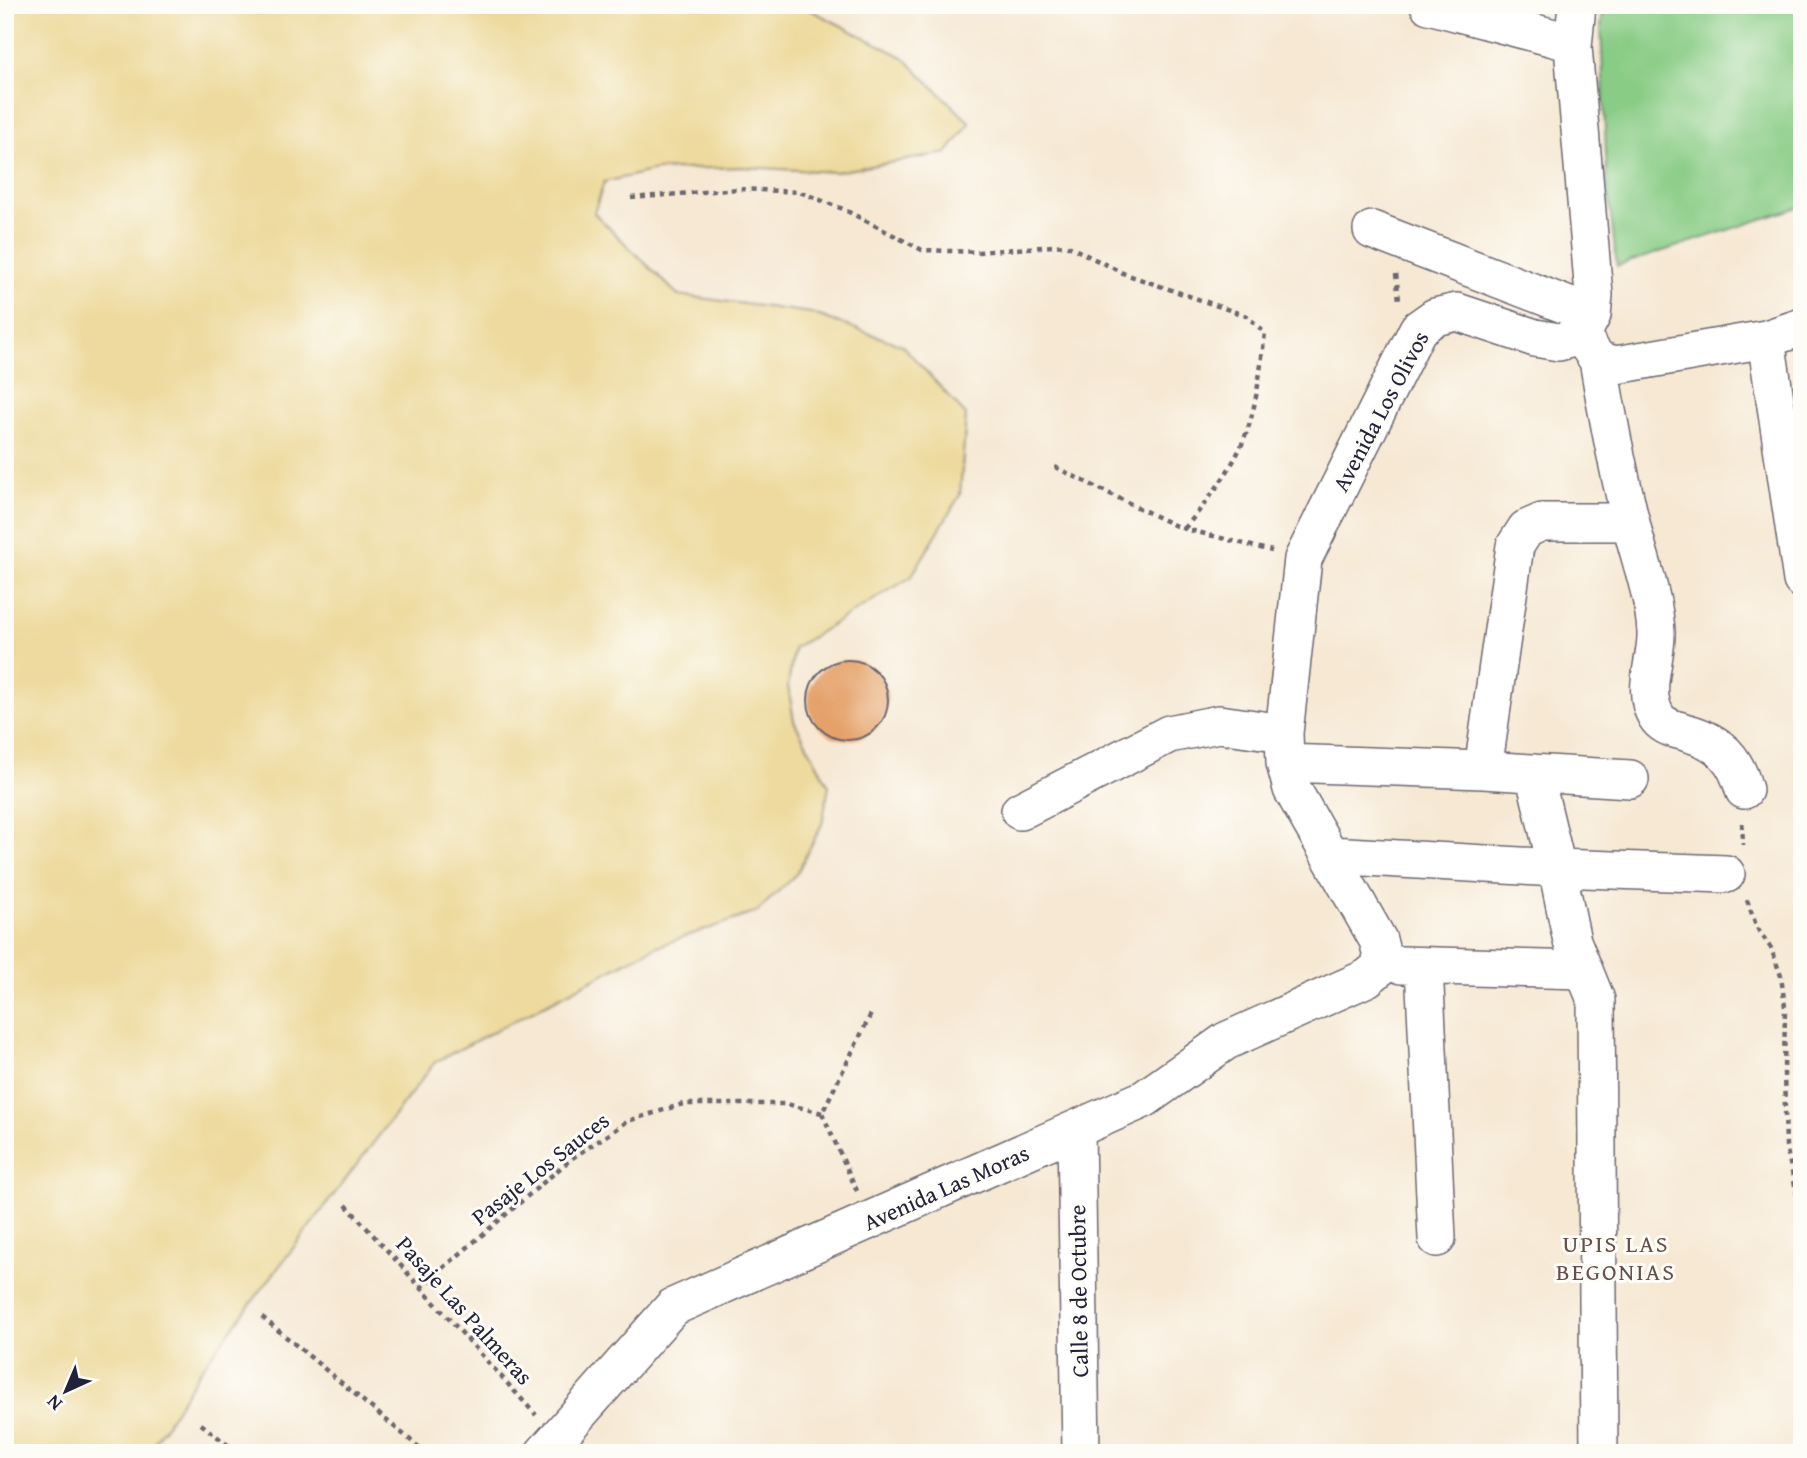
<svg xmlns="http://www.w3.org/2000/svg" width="1807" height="1458" viewBox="0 0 1807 1458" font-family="'Gentium Book Plus',serif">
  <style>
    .green { fill: #89cc85; stroke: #567760; stroke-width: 2 }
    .sand { fill: #eeda9e; stroke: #887e6c; stroke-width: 2 }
    .building { fill: #e5a169 }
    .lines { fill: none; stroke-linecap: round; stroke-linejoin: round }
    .minor-casing { stroke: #6c6770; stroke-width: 40 }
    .path { stroke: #6c6770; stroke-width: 4.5; stroke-dasharray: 5 5; stroke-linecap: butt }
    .minor { stroke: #fff; stroke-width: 37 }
    .labels { text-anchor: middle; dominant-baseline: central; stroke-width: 6; stroke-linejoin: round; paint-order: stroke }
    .street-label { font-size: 23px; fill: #22223b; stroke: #fdfcf7 }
    .neighbourhood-label { font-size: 24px; letter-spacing: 2px; fill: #664e4b; stroke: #fdfcf7 }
  </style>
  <rect width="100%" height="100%" fill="#fdfcf7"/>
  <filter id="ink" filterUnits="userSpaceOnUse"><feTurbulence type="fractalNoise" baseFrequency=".0143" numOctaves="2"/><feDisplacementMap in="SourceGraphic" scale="14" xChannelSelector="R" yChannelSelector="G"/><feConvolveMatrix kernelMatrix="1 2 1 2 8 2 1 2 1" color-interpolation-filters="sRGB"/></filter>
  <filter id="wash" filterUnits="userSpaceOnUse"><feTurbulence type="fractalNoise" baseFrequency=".00686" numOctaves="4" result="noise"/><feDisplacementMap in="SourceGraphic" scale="28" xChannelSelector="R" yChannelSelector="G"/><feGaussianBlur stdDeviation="1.57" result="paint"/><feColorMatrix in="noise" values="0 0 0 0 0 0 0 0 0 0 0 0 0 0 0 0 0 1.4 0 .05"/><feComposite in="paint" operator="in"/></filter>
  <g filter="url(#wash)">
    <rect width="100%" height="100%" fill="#f6e8d3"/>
    <path class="green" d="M1604 5H1802V206L1617 266 1607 183 1601 26Z"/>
    <path class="sand" d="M5 5H801L903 57 970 123 947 153 835 172 741 167 656 170 604 182 594 213 678 295 811 313 902 345 966 415 960 495 911 577 794 648 788 686 794 721 829 786 822 824 797 873 757 912 655 947 435 1062 201 1369 148 1453H5Z"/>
    <g id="blocks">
      <path class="building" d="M808 700a40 40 0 1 1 80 0a40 40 0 1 1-80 0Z"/>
    </g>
  </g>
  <g filter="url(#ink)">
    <use href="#blocks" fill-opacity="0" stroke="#6c6770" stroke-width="2"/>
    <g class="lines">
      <defs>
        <path id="minor" d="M1429 5 1573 43
          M1372 230 1592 315
          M1766 339 1802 580
          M1586 343 1598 360 1616 365 1766 339 1802 327
          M1598 360C1607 415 1618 469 1631 523 1639 558 1654 595 1656 632 1657 660 1641 690 1656 716 1663 728 1676 729 1688 733 1720 742 1736 759 1744 790
          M1285 763 1483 770 1630 779
          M1483 770 1515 546 1526 529 1542 522H1631
          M1534 773 1557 868 1572 941 1596 1000 1599 1453
          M1020 811 1169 734 1219 724 1284 733
          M1330 855 1557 868 1726 874
          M1384 964 1378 940 1292 789 1285 763 1284 733 1303 559 1418 329 1435 317 1457 312 1535 338 1559 342 1581 336 1592 315 1594 295 1573 47 1577 5
          M1402 965 1583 970
          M1424 966 1437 1238
          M1076 1129 1081 1453
          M544 1453 673 1307 1144 1099 1226 1041 1367 978 1384 964"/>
      </defs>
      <use href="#minor" class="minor-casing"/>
      <path class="path" d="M631 198 738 189 800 192 843 209 922 250 978 252 1066 245 1125 274 1247 316 1265 333C1260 370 1257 410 1242 444 1228 475 1206 503 1184 529
        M1396 274 1399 300
        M1055 467 1178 527 1272 551
        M1742 823 1743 845
        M1747 900 1757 928 1771 948 1781 976 1785 1007 1784 1072 1786 1146 1802 1216
        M857 1191 822 1113 872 1012
        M346 1205 536 1415
        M420 1288 571 1159 628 1121 683 1104H787L822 1113
        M262 1317 426 1453
        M201 1424 238 1453"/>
      <use href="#minor" class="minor"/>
    </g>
  </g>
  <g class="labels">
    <g class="street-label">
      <text transform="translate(1380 411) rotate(-62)">Avenida Los Olivos</text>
      <text transform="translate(540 1168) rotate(-38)">Pasaje Los Sauces</text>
      <text transform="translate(946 1187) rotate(-24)">Avenida Las Moras</text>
      <text transform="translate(1078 1291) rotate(-91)">Calle 8 de Octubre</text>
      <text transform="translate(465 1310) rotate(48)">Pasaje Las Palmeras</text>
    </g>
    <g class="neighbourhood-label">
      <text x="1616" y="1243">UPIS LAS<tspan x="1616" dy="28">BEGONIAS</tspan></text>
    </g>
  </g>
  <rect width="1807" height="1458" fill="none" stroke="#fdfcf7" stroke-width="28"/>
  <g transform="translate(66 1391) rotate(224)" stroke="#fdfcf7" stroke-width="5" paint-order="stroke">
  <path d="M0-5L12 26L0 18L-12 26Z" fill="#22223b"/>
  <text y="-10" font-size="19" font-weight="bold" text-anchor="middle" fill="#22223b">N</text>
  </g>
</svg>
